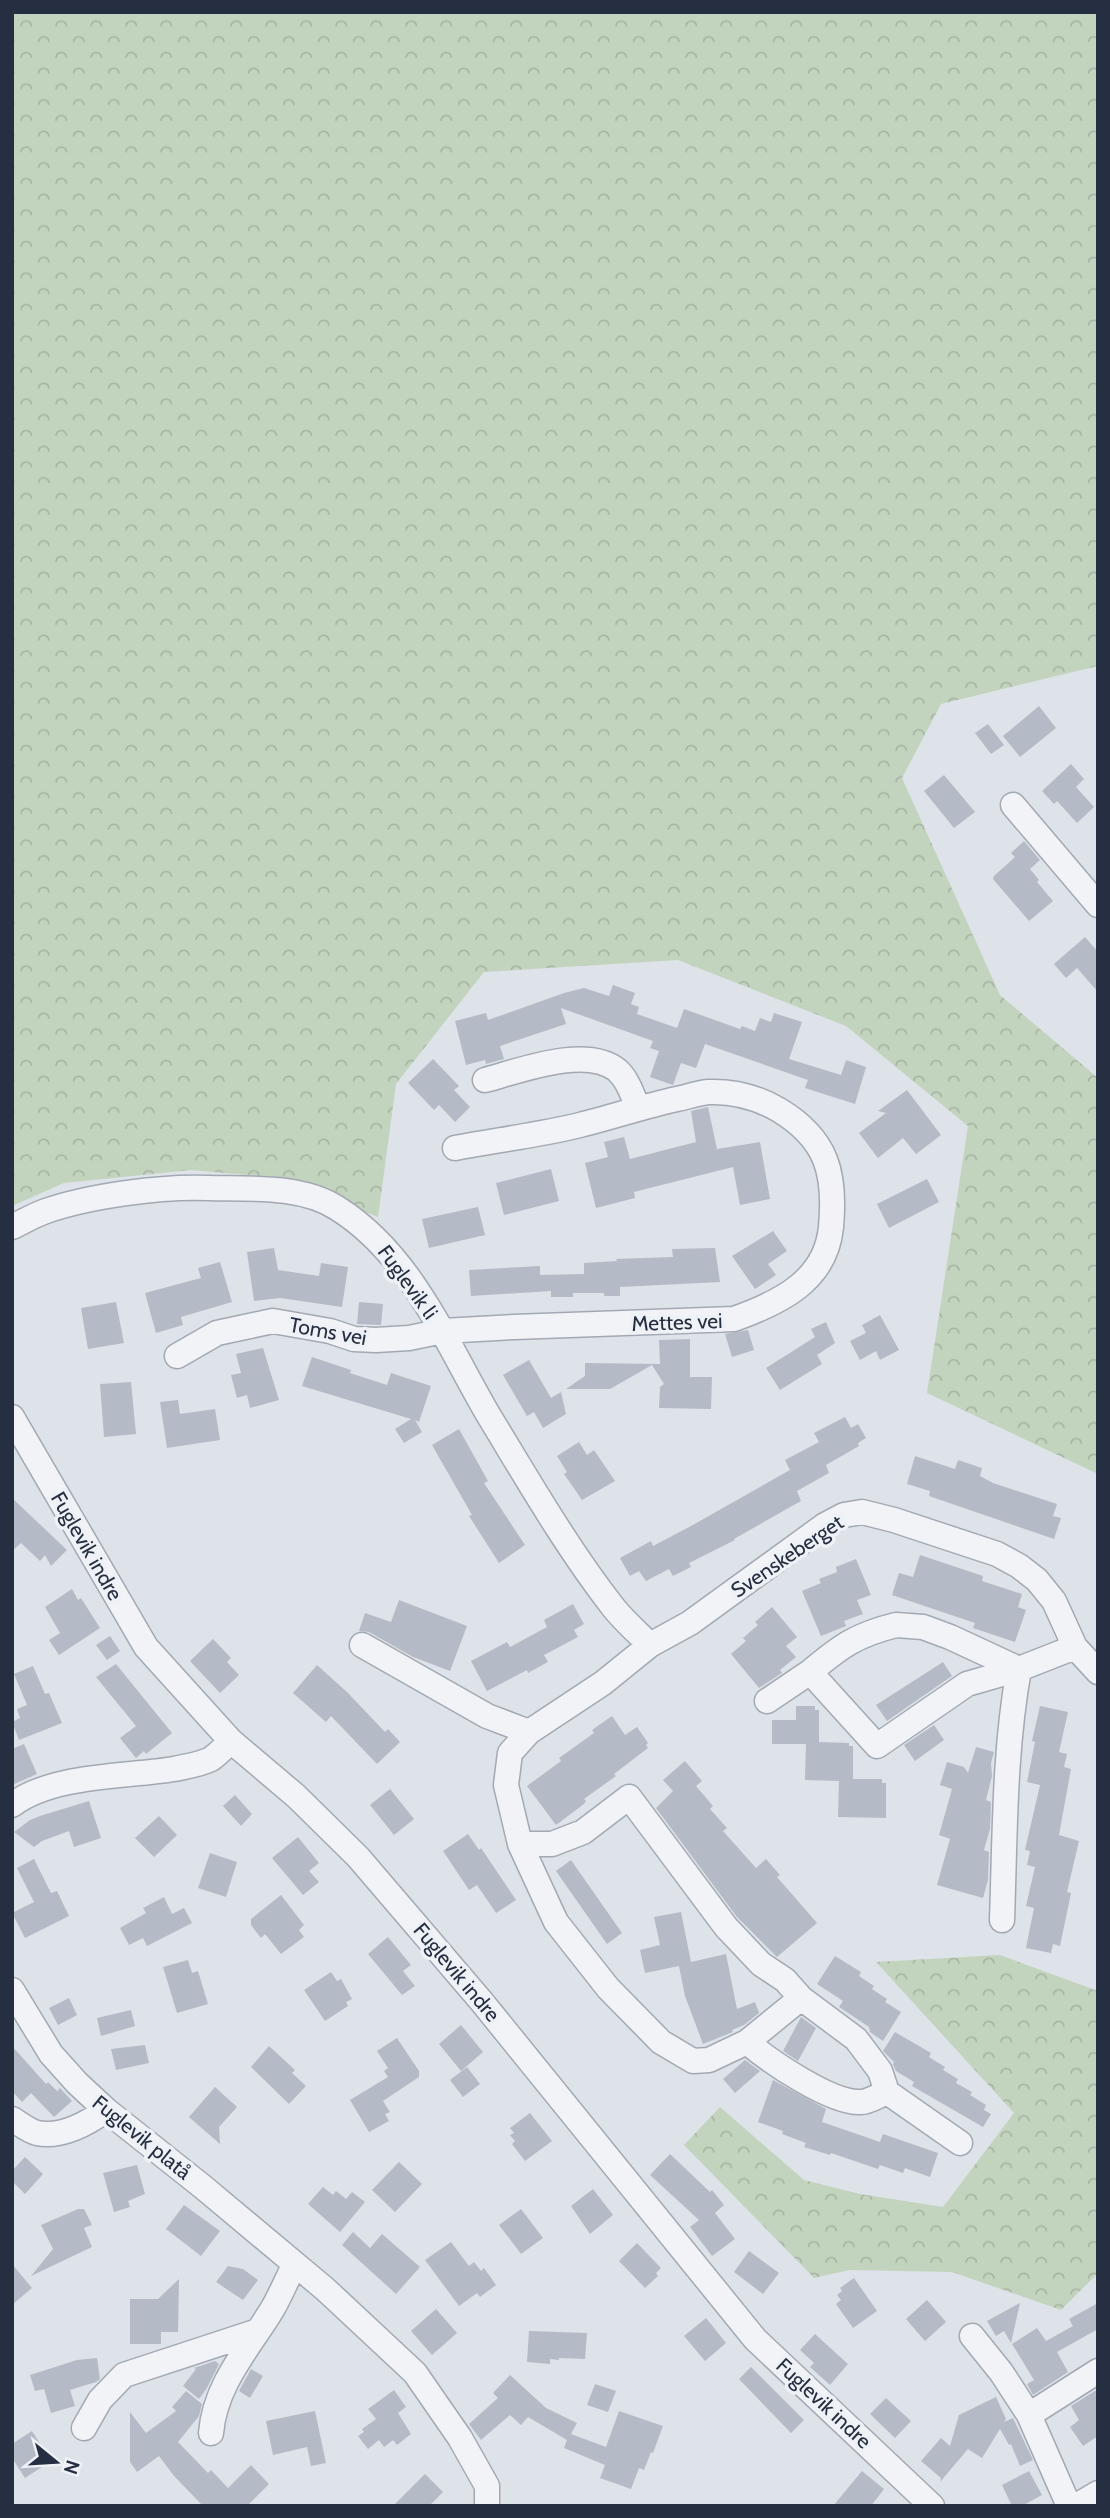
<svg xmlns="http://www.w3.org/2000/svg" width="1110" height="2518" viewBox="0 0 1110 2518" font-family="Cabin,sans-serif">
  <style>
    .forest { fill: url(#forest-crowns) }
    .building { fill: #b5bbc6 }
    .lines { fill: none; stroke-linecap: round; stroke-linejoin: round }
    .minor-casing { stroke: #a3a9b3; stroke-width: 27 }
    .minor { stroke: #f1f3f7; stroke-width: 24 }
    .labels { text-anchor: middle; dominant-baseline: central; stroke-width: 7; stroke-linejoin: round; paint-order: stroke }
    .street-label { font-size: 21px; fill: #262f41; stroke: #eef1f6 }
  </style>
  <defs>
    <pattern id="forest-crowns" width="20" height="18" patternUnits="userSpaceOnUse" patternTransform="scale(1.75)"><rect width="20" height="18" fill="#c3d4be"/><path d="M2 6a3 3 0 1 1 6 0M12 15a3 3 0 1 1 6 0" fill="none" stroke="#a7b6a4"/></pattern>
  </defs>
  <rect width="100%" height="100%" fill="#dee2e9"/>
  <path class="forest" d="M12 12H1098V666L941 704 902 778 1000 995 1098 1078V1474L927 1393 968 1126 846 1026 678 960 484 972 396 1084 378 1217 283 1178 191 1170 64 1183 12 1206Z
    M1000 1955 1098 1991V2273L1061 2310 952 2272 849 2270 814 2278 684 2145 720 2107 804 2180 860 2194 943 2207 1014 2113 876 1962Z"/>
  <path class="building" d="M1039 706 1056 728 1020 757 1003 736Z
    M988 724 1004 745 991 754 975 733Z
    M1071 764 1084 779 1076 787 1094 807 1077 823 1057 801 1054 804 1042 791Z
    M944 775 975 812 954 828 924 791Z
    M1024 841 1040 860 1030 869 1039 880 1037 882 1053 901 1029 921 993 879 994 876 1015 857 1011 853Z
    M1085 937 1098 952V992L1077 968 1066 978 1054 964Z
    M613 985 635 993 631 1004 639 1007 637 1014 677 1028 684 1009 740 1029 742 1026 755 1031 760 1018 771 1022 774 1013 802 1022 789 1059 841 1075 846 1060 866 1067 855 1104 805 1088 808 1080 705 1044 696 1068 681 1063 673 1085 650 1077 659 1051 650 1048 653 1041 561 1008 566 1024 500 1046 504 1059 486 1064 485 1060 466 1065 455 1021 486 1013 488 1020 564 993 584 988 609 996Z
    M433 1059 459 1086 454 1090 470 1107 455 1122 439 1105 434 1110 408 1083Z
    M907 1090 941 1135 916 1154 903 1138 878 1158 859 1133 886 1113 878 1111Z
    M708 1107 717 1149 760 1142 770 1199 740 1205 733 1167 634 1192 635 1198 596 1208 585 1163 608 1157 604 1142 624 1137 630 1159 696 1142 691 1111Z
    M551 1169 559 1201 504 1215 496 1183Z
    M927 1179 939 1202 889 1228 877 1204Z
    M478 1207 485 1235 429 1248 422 1219Z
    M773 1231 787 1251 768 1264 776 1275 755 1289 732 1256Z
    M274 1248 278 1270 319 1276 321 1263 348 1267 342 1307 280 1298 254 1301 247 1252Z
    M715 1248 720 1282 620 1287V1296H604V1293H573V1297H551V1291L471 1296 469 1270 540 1266V1275L584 1274V1263L617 1261 616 1259 673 1257 672 1249Z
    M220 1262 232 1302 181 1317 183 1325 156 1333 145 1293 201 1278 198 1268Z
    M116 1302 124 1343 88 1349 81 1308Z
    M359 1302 383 1304 381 1325 357 1324Z
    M880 1315 899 1350 880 1360 876 1351 860 1360 850 1341 866 1333 862 1325Z
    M826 1322 835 1343 817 1355 822 1364 780 1390 766 1368 815 1337 811 1329Z
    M748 1330 754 1350 732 1357 725 1334Z
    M690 1339V1377H712L711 1409 659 1408 660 1387 664 1384 652 1365 610 1389H566L585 1376V1363L660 1364 659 1340Z
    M263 1348 279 1400 250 1408 247 1395 237 1398 231 1375 241 1373 236 1354Z
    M312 1357 351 1370 350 1373 387 1385 391 1373 431 1386 419 1422 415 1420 422 1432 404 1443 395 1429 411 1419 302 1386Z
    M529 1360 551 1398 561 1392 566 1414 543 1428 534 1412 527 1416 503 1375Z
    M131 1382 136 1434 104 1437 100 1384Z
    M178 1400 180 1414 215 1409 220 1440 167 1448 160 1402Z
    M845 1417 851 1428 858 1424 866 1438 858 1443 859 1446 826 1465 829 1473 797 1491 801 1501 734 1539 735 1540 689 1563 691 1567 673 1576 669 1569 646 1581 639 1571 630 1576 620 1558 651 1541 653 1546 691 1526 790 1470 785 1460 819 1442 814 1433Z
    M459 1429 488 1481 484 1483 525 1545 499 1563 469 1516 472 1515 432 1445Z
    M579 1442 587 1455 594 1450 615 1481 582 1500 564 1474 567 1472 557 1456Z
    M915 1456 955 1469 958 1460 982 1468 980 1476 993 1483 1057 1504 1053 1516 1061 1518 1054 1539 929 1496 930 1491 907 1484Z
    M12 1498 67 1550 51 1566 45 1555 40 1561 21 1543 12 1551Z
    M920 1555 983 1576 982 1581 1022 1594 1018 1607 1026 1610 1015 1642 973 1628 975 1623 892 1595 899 1573 913 1577Z
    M856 1559 871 1595 857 1600 863 1614 844 1621 846 1626 821 1636 802 1591 821 1583 819 1579 837 1572 836 1567Z
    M72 1589 78 1600 81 1598 100 1628 59 1655 49 1640 60 1633 45 1607Z
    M399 1600 467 1626 450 1671 413 1657 369 1632 359 1631 365 1613 391 1622Z
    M573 1604 584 1624 574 1630 578 1637 544 1655 548 1662 528 1673 527 1670 487 1691 471 1661 507 1642 510 1647 547 1627 544 1620Z
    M772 1607 797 1637 786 1646 796 1657 780 1670 782 1673 759 1688 731 1654 746 1641 743 1638 758 1625 755 1622Z
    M110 1636 120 1651 107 1660 96 1645Z
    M213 1639 231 1658 227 1662 239 1675 220 1693 190 1661Z
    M943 1662 952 1676 887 1721 876 1705Z
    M116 1664 172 1733 146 1754 144 1751 136 1758 120 1738 136 1726 96 1677Z
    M317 1665 347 1692 385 1732 388 1729 400 1742 377 1764 331 1716 326 1722 293 1693Z
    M33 1666 45 1694 49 1693 62 1723 19 1740 12 1722 20 1718 17 1709 27 1705 14 1674Z
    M796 1706H815V1710H819V1742L849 1743V1746H853V1779H882V1783H886V1818L838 1817 839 1781 805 1780 806 1744H772V1720H796Z
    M1040 1706 1068 1712 1059 1752 1067 1754 1064 1767 1071 1769 1059 1835 1079 1841 1067 1892 1071 1893 1060 1946 1053 1944 1051 1953 1026 1948 1034 1908 1026 1906 1035 1867 1027 1865 1030 1851 1025 1850 1040 1785 1027 1782 1035 1742 1032 1741Z
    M612 1716 625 1735 637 1727 648 1743 646 1745 648 1748 614 1774 616 1776 584 1799 586 1801 584 1804 556 1825 527 1786 561 1761 559 1758 594 1733 592 1730Z
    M934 1725 944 1740 915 1761 904 1745Z
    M24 1744 37 1774 12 1785V1749Z
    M976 1747 994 1752 991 1763 992 1776 986 1800 991 1802 990 1829 984 1850 989 1852 988 1880 983 1898 937 1885 950 1839 939 1835 952 1789 940 1785 947 1762 964 1767 968 1773Z
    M685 1761 702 1781 696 1786 713 1806 710 1809 727 1828 723 1831 756 1868 766 1859 780 1875 777 1877 817 1923 777 1957 737 1917 656 1808 673 1791 663 1780Z
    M390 1789 414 1819 394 1835 370 1805Z
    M235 1795 252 1814 241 1826 223 1806Z
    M89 1801 101 1838 74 1847 69 1831 42 1841 34 1847 14 1832 30 1820 40 1816Z
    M159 1816 177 1835 154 1857 135 1838Z
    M468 1834 479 1850 481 1848 516 1900 496 1913 477 1885 469 1890 443 1851Z
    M298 1837 319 1863 309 1871 319 1882 303 1895 272 1858Z
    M210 1853 237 1862 226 1897 198 1888Z
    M34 1859 51 1893 57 1891 69 1916 25 1938 12 1913 34 1902 17 1868Z
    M571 1860 622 1933 607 1944 556 1871Z
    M281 1895 304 1925 299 1930 304 1937 281 1954 265 1934 261 1938 251 1925V1919Z
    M164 1897 172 1914 184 1908 192 1923 147 1946 143 1938 129 1945 120 1928 146 1913 143 1908Z
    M681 1912 691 1962 726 1954 737 2009 755 2002 759 2013 744 2025 732 2030 733 2032 703 2044 685 1996 679 1966 645 1973 640 1950 660 1945 654 1917Z
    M388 1937 411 1965 403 1971 415 1986 402 1995 368 1954Z
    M835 1956 861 1972 859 1976 874 1986 872 1989 887 1999 885 2002 901 2012 883 2041 870 2032 869 2027 839 2007 843 2001 817 1984Z
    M188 1960 192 1973 198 1971 208 2004 177 2013 163 1967Z
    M331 1972 337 1981 341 1979 352 1999 346 2002 348 2006 325 2021 304 1990Z
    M69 1998 77 2015 58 2025 49 2008Z
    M131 2010 135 2026 101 2036 97 2018Z
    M801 2017 816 2028 798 2061 783 2051Z
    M461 2025 483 2052 461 2071 439 2044Z
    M895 2032 931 2053 929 2057 945 2067 943 2070 958 2079 956 2083 972 2092 970 2095 986 2105 984 2110 991 2114 983 2127 912 2086 914 2082 896 2071 893 2064 894 2062 883 2051Z
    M397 2038 419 2071V2077L383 2101 390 2112 385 2114 389 2121 369 2132 350 2100 388 2077 384 2071 388 2068 377 2051Z
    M145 2045 149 2063 116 2070 111 2049Z
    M12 2046 46 2084 48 2082 57 2091 60 2088 72 2101 54 2117 31 2093 22 2102 12 2091Z
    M269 2046 295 2070 292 2073 306 2086 289 2104 251 2067Z
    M745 2060 760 2071 735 2093 723 2079Z
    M467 2067 480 2084 463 2097 450 2080Z
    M773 2080 826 2109 822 2122 880 2142 883 2134 938 2153 930 2177 905 2168 903 2173 880 2165 878 2169 831 2153 830 2155 804 2147 806 2143 782 2134 783 2131 758 2122Z
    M215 2087 237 2107 219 2127 220 2144 189 2117Z
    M530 2113 552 2141 525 2161 512 2144 515 2141 510 2135 514 2133 510 2128Z
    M670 2154 710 2192 712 2190 724 2205 715 2213 735 2239 712 2256 690 2227 699 2220 650 2175Z
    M25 2157 43 2174 25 2194 12 2181V2171Z
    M399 2162 422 2184 395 2212 372 2190Z
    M137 2165 145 2194 128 2201 130 2207 114 2212 103 2173Z
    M323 2187 333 2195 336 2191 346 2199 352 2192 365 2202 340 2232 308 2204Z
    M593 2189 613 2215 590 2234 571 2206Z
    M184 2205 220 2231 201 2256 166 2229Z
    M78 2209H84L92 2225 84 2228 92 2247 31 2276 53 2249 41 2225Z
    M521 2209 543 2238 521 2254 499 2225Z
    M353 2232 370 2248 382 2234 420 2267 396 2294 342 2245Z
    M451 2242 469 2266 474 2262 481 2271 484 2268 496 2285 480 2297 477 2293 459 2306 425 2260Z
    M637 2243 661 2268 656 2273 658 2276 645 2288 619 2261Z
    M749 2251 779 2273 763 2294 734 2272Z
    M12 2264 32 2288 12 2305Z
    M228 2266 243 2269 258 2280 243 2300 216 2282Z
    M854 2278 877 2311 853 2328 836 2304 841 2300 837 2295 842 2291 840 2288Z
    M179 2279 178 2332H161V2344H130V2299H158Z
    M927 2300 946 2322 925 2341 906 2319Z
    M1020 2303 1011 2343 1004 2331 996 2336 987 2321Z
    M1098 2303V2329L1057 2352 1068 2372 1033 2395 1027 2384 1034 2380 1012 2344 1037 2328 1046 2341 1073 2326 1069 2319Z
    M436 2309 457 2333 432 2355 411 2331Z
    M706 2318 726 2343 705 2361 684 2336Z
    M529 2331 587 2333 585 2359 559 2358V2360L550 2359V2364L527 2362Z
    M815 2334 848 2364 830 2385 810 2367 814 2363 800 2350Z
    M97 2358 100 2379 96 2382 70 2390 75 2406 51 2413 44 2389 35 2391 30 2375 77 2360Z
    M215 2361 219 2364 207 2388 199 2399 183 2386 196 2369 194 2368Z
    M751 2367 804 2420 791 2433 739 2379Z
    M251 2369 263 2376 250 2398 239 2391Z
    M510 2375 546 2408 577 2423 571 2434 606 2447 619 2411 663 2426 653 2453 651 2452 644 2470 639 2468 631 2489 600 2478 605 2465 564 2448 567 2440 528 2417 521 2425 510 2415 481 2440 469 2424 498 2398 493 2393Z
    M595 2384 616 2391 608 2412 587 2405Z
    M1098 2389V2436L1083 2446 1070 2427 1079 2420 1071 2406Z
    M394 2390 406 2407 398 2413 411 2434 397 2445 393 2440 384 2447 379 2440 368 2449 358 2436 364 2432 362 2429 376 2419 368 2409Z
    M186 2391 202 2404 199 2416 178 2442 208 2473 211 2470 228 2488 251 2465 269 2484 247 2506H203L174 2476 159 2456 137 2472 130 2462V2412L146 2433 176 2411 172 2407Z
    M996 2397 1006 2419 1004 2422 1013 2418 1033 2460 1020 2466 1011 2444 1009 2445 1000 2429 982 2458 968 2449 940 2482 941 2478 921 2461 941 2438 950 2446 959 2415Z
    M886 2398 911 2421 895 2438 870 2414Z
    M315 2411 326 2463 311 2466 307 2447 273 2455 266 2421Z
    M32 2431 51 2461 25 2478 12 2458V2444Z
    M862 2471 884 2489 871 2506H833Z
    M1029 2471 1042 2495 1022 2506H1012L1002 2485Z
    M425 2474 443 2492 429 2506H393Z"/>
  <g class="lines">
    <defs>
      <path id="minor" d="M1013 805 1098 905
        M485 1080C519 1071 586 1045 617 1070 628 1080 632 1094 638 1108
        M12 1227C23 1222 34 1215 46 1211 89 1196 162 1186 208 1188 249 1189 301 1185 337 1208 412 1255 446 1343 489 1416 528 1480 567 1548 613 1607 624 1621 638 1633 650 1645
        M177 1356 217 1333 273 1321 330 1331 354 1339 376 1340 409 1338 443 1331 514 1327 734 1319C779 1303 826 1281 831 1227 836 1173 827 1139 779 1110 757 1097 734 1091 708 1092 698 1093 687 1097 677 1099 644 1106 613 1117 580 1125 539 1135 497 1140 455 1148
        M12 1417 146 1647 231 1741 296 1796 358 1857 482 2002 755 2339 932 2506
        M896 1625 923 1627 950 1637 1019 1669 967 1684 877 1746 810 1672C841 1646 856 1635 896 1625Z
        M362 1645 487 1716 529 1732
        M767 1701 810 1672
        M12 1805C53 1774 126 1777 174 1769 187 1766 199 1765 211 1759 218 1754 225 1747 231 1741
        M520 1844H552L583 1832 629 1797 726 1927 761 1964 785 1980 801 1998 856 2039 880 2071 887 2092 960 2143
        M1002 1920C1005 1836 1004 1752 1019 1669L1075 1647
        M12 1990 51 2054 77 2083 106 2110 203 2187 325 2289 415 2373 460 2438 487 2486V2506
        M801 1998 747 2042 709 2060 693 2061 661 2042 608 1988 556 1922 520 1844 506 1785 510 1753 529 1732 603 1683 650 1645 690 1623 825 1525 844 1515 862 1512 894 1520 997 1554 1019 1566 1037 1580 1054 1601 1075 1647 1098 1672
        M747 2042C769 2061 832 2104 861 2102 869 2102 879 2095 887 2092
        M12 2119C20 2124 29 2131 37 2133 61 2138 88 2123 106 2110
        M972 2336 1001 2372 1029 2415 1069 2506
        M1029 2415 1098 2371
        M84 2428 100 2400 124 2375 255 2332
        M211 2433C215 2384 249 2348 273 2308 281 2294 287 2279 295 2264
        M1076 2506 1098 2493"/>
    </defs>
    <use href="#minor" class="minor-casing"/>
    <use href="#minor" class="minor"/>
  </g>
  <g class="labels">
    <g class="street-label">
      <text transform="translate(408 1282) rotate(54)">Fuglevik li</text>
      <text transform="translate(677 1322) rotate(-2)">Mettes vei</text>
      <text transform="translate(328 1331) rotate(10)">Toms vei</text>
      <text transform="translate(87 1546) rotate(60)">Fuglevik indre</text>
      <text transform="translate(787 1556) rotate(-34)">Svenskeberget</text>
      <text transform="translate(457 1972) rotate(50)">Fuglevik indre</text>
      <text transform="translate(142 2137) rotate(39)">Fuglevik platå</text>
      <text transform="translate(824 2403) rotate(43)">Fuglevik indre</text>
    </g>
  </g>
  <rect width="1110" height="2518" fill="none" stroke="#262f41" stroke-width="28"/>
  <g transform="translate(56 2462) rotate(108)" stroke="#eef1f6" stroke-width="5" paint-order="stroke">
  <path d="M0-5L12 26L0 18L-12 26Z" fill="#262f41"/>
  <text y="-10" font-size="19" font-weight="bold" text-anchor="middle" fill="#262f41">N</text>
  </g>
</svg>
